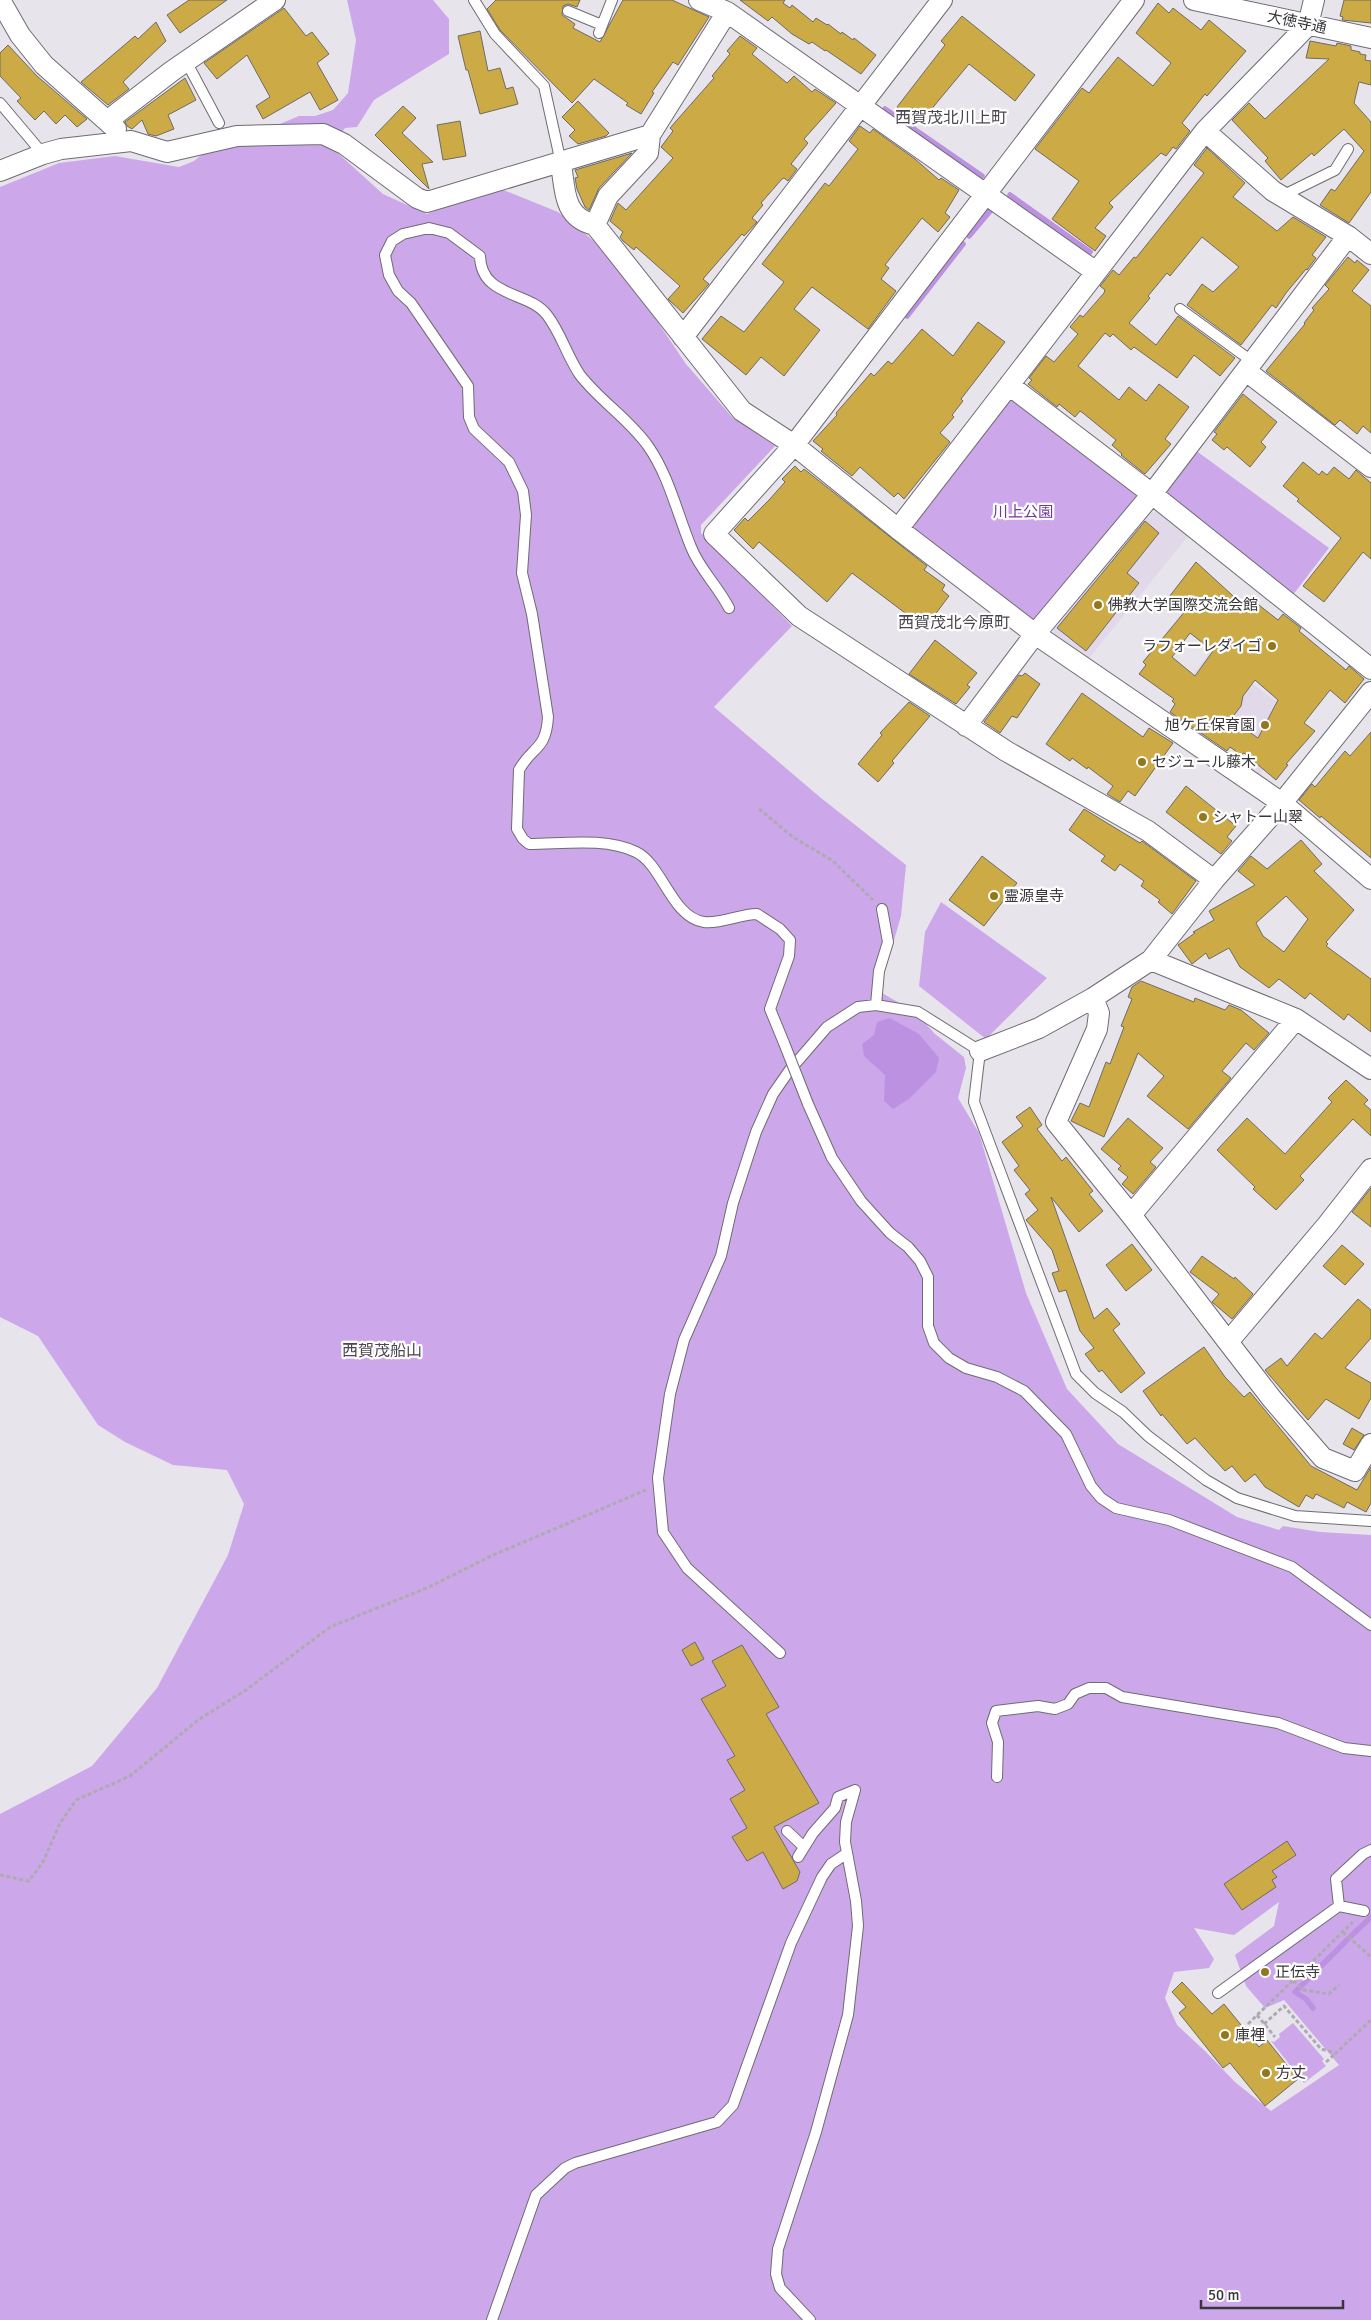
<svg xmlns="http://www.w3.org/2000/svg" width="1371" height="2320" viewBox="0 0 1371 2320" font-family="Signika,'Noto Sans JP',sans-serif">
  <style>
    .built { fill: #e1d9e9 }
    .green { fill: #cca8eb; fill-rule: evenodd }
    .water { fill: #bd91e2 }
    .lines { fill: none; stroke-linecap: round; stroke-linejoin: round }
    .stream { stroke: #bd91e2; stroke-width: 5.5 }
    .building { fill: #ccaa46; stroke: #6e6b63; fill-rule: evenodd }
    .service-casing { stroke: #6f6b73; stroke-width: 12 }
    .minor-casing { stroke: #6f6b73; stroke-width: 22 }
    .path { stroke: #adaab0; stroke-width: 3; stroke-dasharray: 4 2.5; stroke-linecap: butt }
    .service { stroke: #fff; stroke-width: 10 }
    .minor { stroke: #fff; stroke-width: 20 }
    .service-bridge-casing { stroke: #6f6b73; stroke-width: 12; stroke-linecap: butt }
    .service-bridge { stroke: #fff; stroke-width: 10 }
    .poi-dot { fill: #93761d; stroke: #fff; stroke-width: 2 }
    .labels { text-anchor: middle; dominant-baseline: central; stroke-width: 4.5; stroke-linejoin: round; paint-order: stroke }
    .street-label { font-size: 15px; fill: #38363a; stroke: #fff }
    .park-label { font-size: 15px; fill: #703897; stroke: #fff }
    .poi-label { font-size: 15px; fill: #38363a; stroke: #fff; text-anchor: start }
    .neighbourhood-label { font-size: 16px; fill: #4a464d; stroke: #fff }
  </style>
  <rect width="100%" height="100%" fill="#e8e4ec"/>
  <path class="built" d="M1158 511 1189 535 1086 662 1055 637 1053 629 1148 513Z
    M1210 652 1293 714 1259 777 1241 763 1259 737 1186 684Z"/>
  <path class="green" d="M347 0H433L449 19V54L374 100 357 127 345 128 331 147 383 194 427 214 459 201 501 189 558 212 594 241 655 318 686 364 732 417 775 446 701 525V533L792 626 714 707 821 798 906 865 901 916 883 978 882 993 915 1012 935 1034 964 1057 966 1068 958 1098 979 1133 1026 1293 1067 1389 1118 1444 1237 1517 1279 1530 1283 1526 1320 1532 1371 1535V2320H0V1814L92 1766 157 1688 228 1555 244 1504 227 1470 173 1465 125 1442 98 1425 38 1336 0 1317V187L59 163 115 156 179 167 194 161 208 150 239 141 299 116H315L333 110 348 93 356 40ZM1279 1902 1274 1926 1235 1955 1246 1986 1265 2008 1284 2000 1339 2065 1271 2111 1235 2082 1206 2052 1177 2025 1165 1998 1174 1972 1209 1968 1214 1959 1194 1928 1234 1935Z
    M1018 400 1135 491 1137 501 1042 619 1030 622 915 535 914 519 1006 401Z
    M1191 447 1329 548 1289 600 1156 494Z
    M941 902 1047 978 986 1039 919 986 925 932Z
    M1293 2023 1324 2059 1322 2061 1326 2066 1304 2083 1271 2041 1274 2042 1280 2037 1279 2034Z"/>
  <path class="water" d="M890 1018 919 1034 939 1058 936 1072 909 1099 893 1109 884 1101 885 1075 864 1056 862 1044 874 1035 877 1022Z"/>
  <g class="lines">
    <path class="stream" d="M885 109 982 176
      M1010 195 1090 252
      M969 236 991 210 998 209
      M907 316 963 244
      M1351 1936 1371 1917
      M1313 2008 1306 1999 1295 1992 1348 1939"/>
  </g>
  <path class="building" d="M189 0H227L180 33 167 15Z
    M496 0H580L577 7 568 4 563 6 562 15 575 24 573 28 600 42 623 0H672L709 17 678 65 673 62 652 92 654 93 641 114 626 105 628 103 594 79 572 103 500 30 487 9Z
    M740 0H785L783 3 790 8 792 5 813 22 816 18 827 25 828 24 841 34 842 32 853 40 854 38 876 55 861 74 826 50 825 51 812 42 809 44 792 34 772 17 768 21Z
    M1344 0H1371V23L1342 20 1343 17 1340 16Z
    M1158 3 1169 13 1173 8 1201 30 1209 20 1246 51 1207 96 1205 94 1182 123 1190 131 1176 149 1173 147 1166 156 1161 153 1109 203 1113 207 1095 228 1106 236 1095 251 1052 219 1079 181 1035 149 1082 88 1089 93 1118 57 1153 86 1171 63 1136 33Z
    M284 8 306 36 312 32 329 54 317 63 338 100 320 110 310 92 263 119 256 106 270 97 247 55 217 79 204 63Z
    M962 16 1035 75 1015 101 969 64 919 124 897 107 945 45 941 41Z
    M156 22 166 41 123 82 129 89 108 105 81 82 135 36 138 39Z
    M480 31 488 71 500 68 506 89 513 87 518 104 480 114 468 70H466L458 36Z
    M740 36 757 48 752 54 787 83 794 76 812 92 815 89 836 103 804 139 808 143 791 164 797 169 788 181 784 178 782 179 761 203 763 205 752 218 757 222 744 236 742 234 703 279 709 284 683 313 668 299 680 286 636 247 634 250 623 241 620 237 623 232 610 221 618 203 626 210 673 158 661 147 673 131 670 128 714 78 712 76 730 54 727 51Z
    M1310 41 1336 46 1337 43 1351 46V50L1360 52V54L1366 55 1365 60 1371 61V85L1359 82 1354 103 1371 122V192L1349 223 1320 205 1331 189 1335 191 1364 151 1344 129 1314 156 1312 153 1281 180 1265 161 1268 158 1232 120 1249 103 1265 119 1329 59 1306 58Z
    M8 45 37 76 87 119 77 127 65 115 56 124 44 111 35 120 17 101 21 98 0 76V53Z
    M185 78 196 100 168 115 174 129 156 136 148 134 142 120 132 129 127 126 125 122Z
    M578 101 609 133 606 136 578 144 569 136 575 130 562 117Z
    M403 106 416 118 402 133 433 162 422 164 429 189 375 135Z
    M460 121 466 156 443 160 437 125Z
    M860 126 870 133 873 129 915 159 939 180 941 178 959 190 945 213 950 217 938 232 922 218 885 265 889 268 881 279 896 291 868 329 812 287 794 309 820 330 784 376 761 357 746 375 702 339 721 316 744 332 784 282 762 264 825 183 829 186 858 149 849 141Z
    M1207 148 1245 183 1233 197 1277 231 1293 217 1326 237 1312 255 1316 258 1307 270 1306 269 1286 293 1276 308 1272 305 1241 345 1187 305 1202 284 1213 292 1239 267 1202 237 1170 276 1167 273 1148 296 1150 298 1129 323 1156 345 1178 316 1235 358 1220 376 1194 355 1177 378 1134 347 1131 350 1113 334 1110 337 1105 333 1078 366 1119 400 1129 387 1146 401 1159 384 1189 407 1165 439 1171 444 1145 474 1121 455 1122 454 1112 445 1116 440 1083 413 1080 411 1075 417 1059 404 1057 407 1028 384 1032 380 1029 378 1046 356 1054 362 1078 334 1070 327 1080 315 1083 317 1104 293 1105 290 1100 286 1113 270 1119 275 1134 257 1136 258 1204 173 1194 165Z
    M632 153 599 188 589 210 585 207 577 189 575 178 578 177 575 170Z
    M1348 257 1355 263 1357 260 1369 270 1352 291 1371 306V433L1363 426 1357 434 1340 420 1335 425 1266 371 1305 324 1304 323 1314 310 1312 308 1329 289 1325 285Z
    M978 322 1005 342 961 399 963 401 952 415 954 417 940 433 950 442 904 499 898 493 894 497 860 467 852 476 821 451 823 449 813 441 837 415 836 413 871 373 874 376 888 361 892 364 922 329 953 356Z
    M1243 394 1277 422 1261 442 1266 447 1250 467 1227 447 1224 450 1212 440 1217 434 1214 432Z
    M1303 462 1319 475 1322 471 1327 475 1334 467 1349 479 1356 470 1371 483V559L1363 552 1324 602 1303 586 1341 538 1297 501 1299 499 1283 486Z
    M795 466 801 472 804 469 927 566 924 570 945 585 942 590 949 596 925 628 852 573 827 602 759 542 753 549 734 530 745 518 748 521 769 500 785 482 782 479Z
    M1145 521 1159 533 1127 573 1139 583 1086 651 1057 628Z
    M1196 562 1244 606 1250 598 1278 620 1283 614 1301 628 1299 631 1346 670 1349 666 1364 679 1345 703 1330 690 1304 723 1315 731 1286 764 1288 765 1276 780 1244 753 1241 755 1230 747 1227 751 1170 712 1175 704 1172 701 1174 699 1139 674 1146 665 1143 662 1186 610 1169 597ZM1190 633 1213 651 1195 676 1172 657ZM1255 680 1278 700 1258 738 1231 719 1241 706 1243 696Z
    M935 640 977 673 967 685 970 687 956 704 909 674Z
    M1025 673 1040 684 1017 718 1012 716 1000 733 984 722 1019 675 1022 676Z
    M1082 693 1143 737 1149 728 1173 743 1135 796 1128 791 1120 802 1107 794 1113 786 1088 767 1087 769 1072 758 1070 761 1046 744Z
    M909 702 930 716 892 761 894 763 878 782 858 764 882 735 880 733Z
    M1371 732V858L1321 816 1320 818 1299 800 1312 784 1315 787 1345 751 1350 756Z
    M1186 786 1236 826 1227 837 1232 841 1221 854 1166 812Z
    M1084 809 1140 843 1142 841 1196 881 1172 914 1158 902 1160 900 1141 886 1144 881 1120 864 1115 871 1101 861 1105 856 1069 830Z
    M1301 840 1322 864 1314 871 1354 910 1326 942 1328 944 1326 946 1371 979V1032L1348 1014 1344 1020 1310 993 1305 999 1279 979 1269 988 1240 967 1229 948 1209 959 1206 953 1192 964 1178 945 1195 933 1193 932 1214 920 1209 911 1255 885 1238 871 1251 856 1267 869ZM1286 896 1308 919 1284 952 1263 936 1256 923Z
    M982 856 1017 883 984 926 949 900Z
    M1141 981 1194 1002 1195 998 1225 1010 1229 1005 1241 1010 1269 1033 1254 1050 1246 1043 1222 1071 1231 1078 1188 1129 1147 1096 1164 1076 1138 1053 1104 1137 1071 1121 1080 1103 1089 1107 1106 1062 1110 1064 1124 1027 1121 1026 1132 999 1128 997 1132 987Z
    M1346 1080 1368 1100 1364 1104 1371 1110V1136L1353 1119 1300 1176 1304 1180 1276 1210 1253 1189 1255 1187 1217 1150 1247 1118 1285 1154 1332 1102 1328 1098Z
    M1030 1107 1042 1125 1037 1129 1062 1161 1066 1157 1078 1172 1093 1191 1089 1194 1103 1211 1079 1232 1051 1197 1094 1319 1107 1308 1120 1324 1113 1330 1145 1373 1121 1393 1102 1370 1099 1372 1085 1354 1094 1348 1080 1331 1066 1290 1059 1292 1052 1273 1059 1271 1052 1250 1026 1220 1038 1210 1025 1194 1030 1190 1014 1170 1019 1166 1002 1142 1023 1126 1016 1117Z
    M1128 1118 1163 1148 1150 1162 1156 1167 1133 1194 1122 1184 1128 1177 1118 1169 1121 1166 1101 1149Z
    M1371 1188V1227L1352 1212Z
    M1132 1244 1152 1270 1126 1291 1106 1265Z
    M1342 1245 1364 1264 1345 1285 1323 1266Z
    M1202 1256 1234 1279 1235 1277 1253 1294 1232 1319 1212 1302 1219 1294 1190 1272Z
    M1358 1299 1371 1310V1338L1345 1368 1371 1383V1398L1359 1419 1326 1399 1308 1420 1265 1370 1281 1358 1287 1366 1315 1333 1322 1339Z
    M1204 1347 1225 1377 1244 1397 1250 1392 1311 1466 1357 1490 1371 1467V1503L1366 1512 1347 1502 1344 1508 1316 1494 1313 1499 1306 1495 1299 1507 1265 1487 1255 1474 1245 1482 1232 1466 1225 1471 1195 1438 1187 1444 1162 1414 1161 1416 1143 1391Z
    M1352 1428 1364 1435 1354 1450 1343 1444Z
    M695 1642 704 1659 691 1666 682 1650Z
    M742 1645 779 1707 766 1714 819 1803 774 1827 800 1872 797 1881 783 1889 763 1852 747 1861 732 1837 747 1828 730 1799 745 1790 727 1760 735 1756 701 1699 726 1686 712 1661Z
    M1287 1841 1296 1855 1272 1871 1277 1877 1272 1880 1276 1887 1242 1910 1224 1884Z
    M1182 1982 1212 2014 1224 2004 1259 2047 1267 2040 1298 2079 1265 2106 1230 2063 1223 2068 1179 2013 1186 2007 1172 1992Z"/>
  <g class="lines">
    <defs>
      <path id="service" d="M474 0 495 34 544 86 561 163
        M568 11 602 25
        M599 33 612 0
        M187 63 219 123
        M0 103 43 154
        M1282 196 1335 170 1348 149
        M1180 309 1253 362
        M729 608C718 586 700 570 691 547 677 513 669 476 648 446 629 419 600 401 580 375 567 356 561 333 547 315 529 291 481 298 480 256L449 233 429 228 403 234 392 241 385 255 389 275 398 291 411 303 468 386 469 417 474 429 509 462 523 491 526 515 522 573 532 614 548 717C546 751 532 746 519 770L517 829 523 839 529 844C562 844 605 837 636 852 662 864 672 918 704 922 721 924 740 914 757 914L780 929 790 940 789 956 770 1009 784 1043
        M876 1005 879 971 888 942 882 909
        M808 1104 832 1158 861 1201 890 1233 908 1247 920 1261 928 1277V1326L934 1343 949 1358 966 1368 997 1377 1024 1391 1066 1434 1091 1486 1101 1498 1116 1508 1169 1520 1292 1567 1371 1625
        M780 1653 687 1568 663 1532 658 1478 670 1394 684 1340 721 1256 733 1203 756 1132 773 1094 789 1071 827 1027 858 1007 876 1005 918 1012 980 1051 974 1102 1076 1374 1095 1393 1123 1412 1148 1436 1206 1480 1237 1498 1295 1516 1371 1521
        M997 1777 998 1742 992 1723 996 1711 1038 1706 1055 1709 1068 1704 1075 1694 1089 1688H1106L1122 1697 1278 1723 1344 1748 1371 1751
        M787 1831 804 1847
        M798 1857 813 1833 835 1808 838 1797 855 1790
        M1339 1906 1336 1879 1363 1854 1371 1850
        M1218 1993 1339 1906 1364 1911
        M492 2320 536 2195 565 2168 575 2163 717 2122 733 2105 791 1943 822 1877 831 1864 846 1854
        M810 2320 780 2288 776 2274 778 2249 816 2132 848 2015 858 1926 856 1901 845 1842 846 1822 855 1790"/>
      <path id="minor" d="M0 0 20 35 44 65 116 129
        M699 0 727 12 1096 272
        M1194 0 1371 38
        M107 121 172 71 275 0
        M1205 131 1273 191 1348 236 1371 254
        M561 163C565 190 563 218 595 225L742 411 794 445 1134 0
        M0 171 43 154 61 149 131 141 167 152 237 136 323 134 344 144 417 198 427 202 650 135 727 12
        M595 225 608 196 648 153 650 135
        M683 337 942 0
        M1246 371 1371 467
        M1009 385 1152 494 1371 669
        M898 529 1205 131 1308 25 1314 0
        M966 726 1035 634 1152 494 1348 236
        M1214 880 1148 831 1006 751 799 616 714 534 794 445 898 529 1035 634 1282 803 1371 879
        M1151 960 1296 1019 1371 1069
        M1093 998 1099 1013 1097 1029 1056 1122 1131 1215 1228 1342
        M980 1051 1039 1028 1093 998 1151 960 1214 880 1282 803 1371 692
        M1371 1169 1327 1225 1228 1342 1272 1399 1323 1458 1355 1471 1371 1444
        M1131 1215 1296 1019"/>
    </defs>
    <use href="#service" class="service-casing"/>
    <use href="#minor" class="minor-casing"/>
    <path class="path" d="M759 809 793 837 833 861 873 900
      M0 1875 29 1881 43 1862 60 1823 76 1800 130 1776 198 1720 246 1690 330 1627 429 1587 491 1556 646 1490
      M1343 1932 1371 1957
      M1293 1981 1304 1990 1329 1994 1339 1985
      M1257 2015 1275 2037
      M1248 2024 1353 1922
      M1264 2024 1284 2006 1321 2049 1336 2053 1371 2020
      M1326 2062 1336 2053"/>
    <use href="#service" class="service"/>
    <use href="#minor" class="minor"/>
    <defs>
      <path id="service-bridge" d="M784 1043 808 1104"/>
    </defs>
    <use href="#service-bridge" class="service-bridge-casing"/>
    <use href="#service-bridge" class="service-bridge"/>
  </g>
  <g class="poi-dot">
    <circle cx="1098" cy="605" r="5"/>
    <circle cx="1272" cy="646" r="5"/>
    <circle cx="1265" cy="725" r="5"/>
    <circle cx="1142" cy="762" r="5"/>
    <circle cx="1203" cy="817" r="5"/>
    <circle cx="994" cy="896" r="5"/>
    <circle cx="1265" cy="1972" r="5"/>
    <circle cx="1225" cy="2035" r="5"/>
    <circle cx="1266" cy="2073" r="5"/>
  </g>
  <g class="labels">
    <g class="street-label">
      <text transform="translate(1297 22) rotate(12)">大徳寺通</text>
    </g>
    <g class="park-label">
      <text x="1023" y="512">川上公園</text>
    </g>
    <g class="poi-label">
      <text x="1108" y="605">佛教大学国際交流会館</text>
      <text x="1262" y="646" text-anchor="end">ラフォーレダイゴ</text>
      <text x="1255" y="725" text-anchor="end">旭ケ丘保育園</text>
      <text x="1152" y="762">セジュール藤木</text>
      <text x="1213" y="817">シャトー山翠</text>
      <text x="1004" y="896">霊源皇寺</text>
      <text x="1275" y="1972">正伝寺</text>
      <text x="1235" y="2035">庫裡</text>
      <text x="1276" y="2073">方丈</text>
    </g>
    <g class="neighbourhood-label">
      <text x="951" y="118">西賀茂北川上町</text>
      <text x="954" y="623">西賀茂北今原町</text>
      <text x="382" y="1351">西賀茂船山</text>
    </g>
  </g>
  <path d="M1201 2300v8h142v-8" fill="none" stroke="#38363a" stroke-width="2.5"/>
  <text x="1208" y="2300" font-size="15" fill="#38363a" stroke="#ffffff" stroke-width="4" paint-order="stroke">50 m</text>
</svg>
